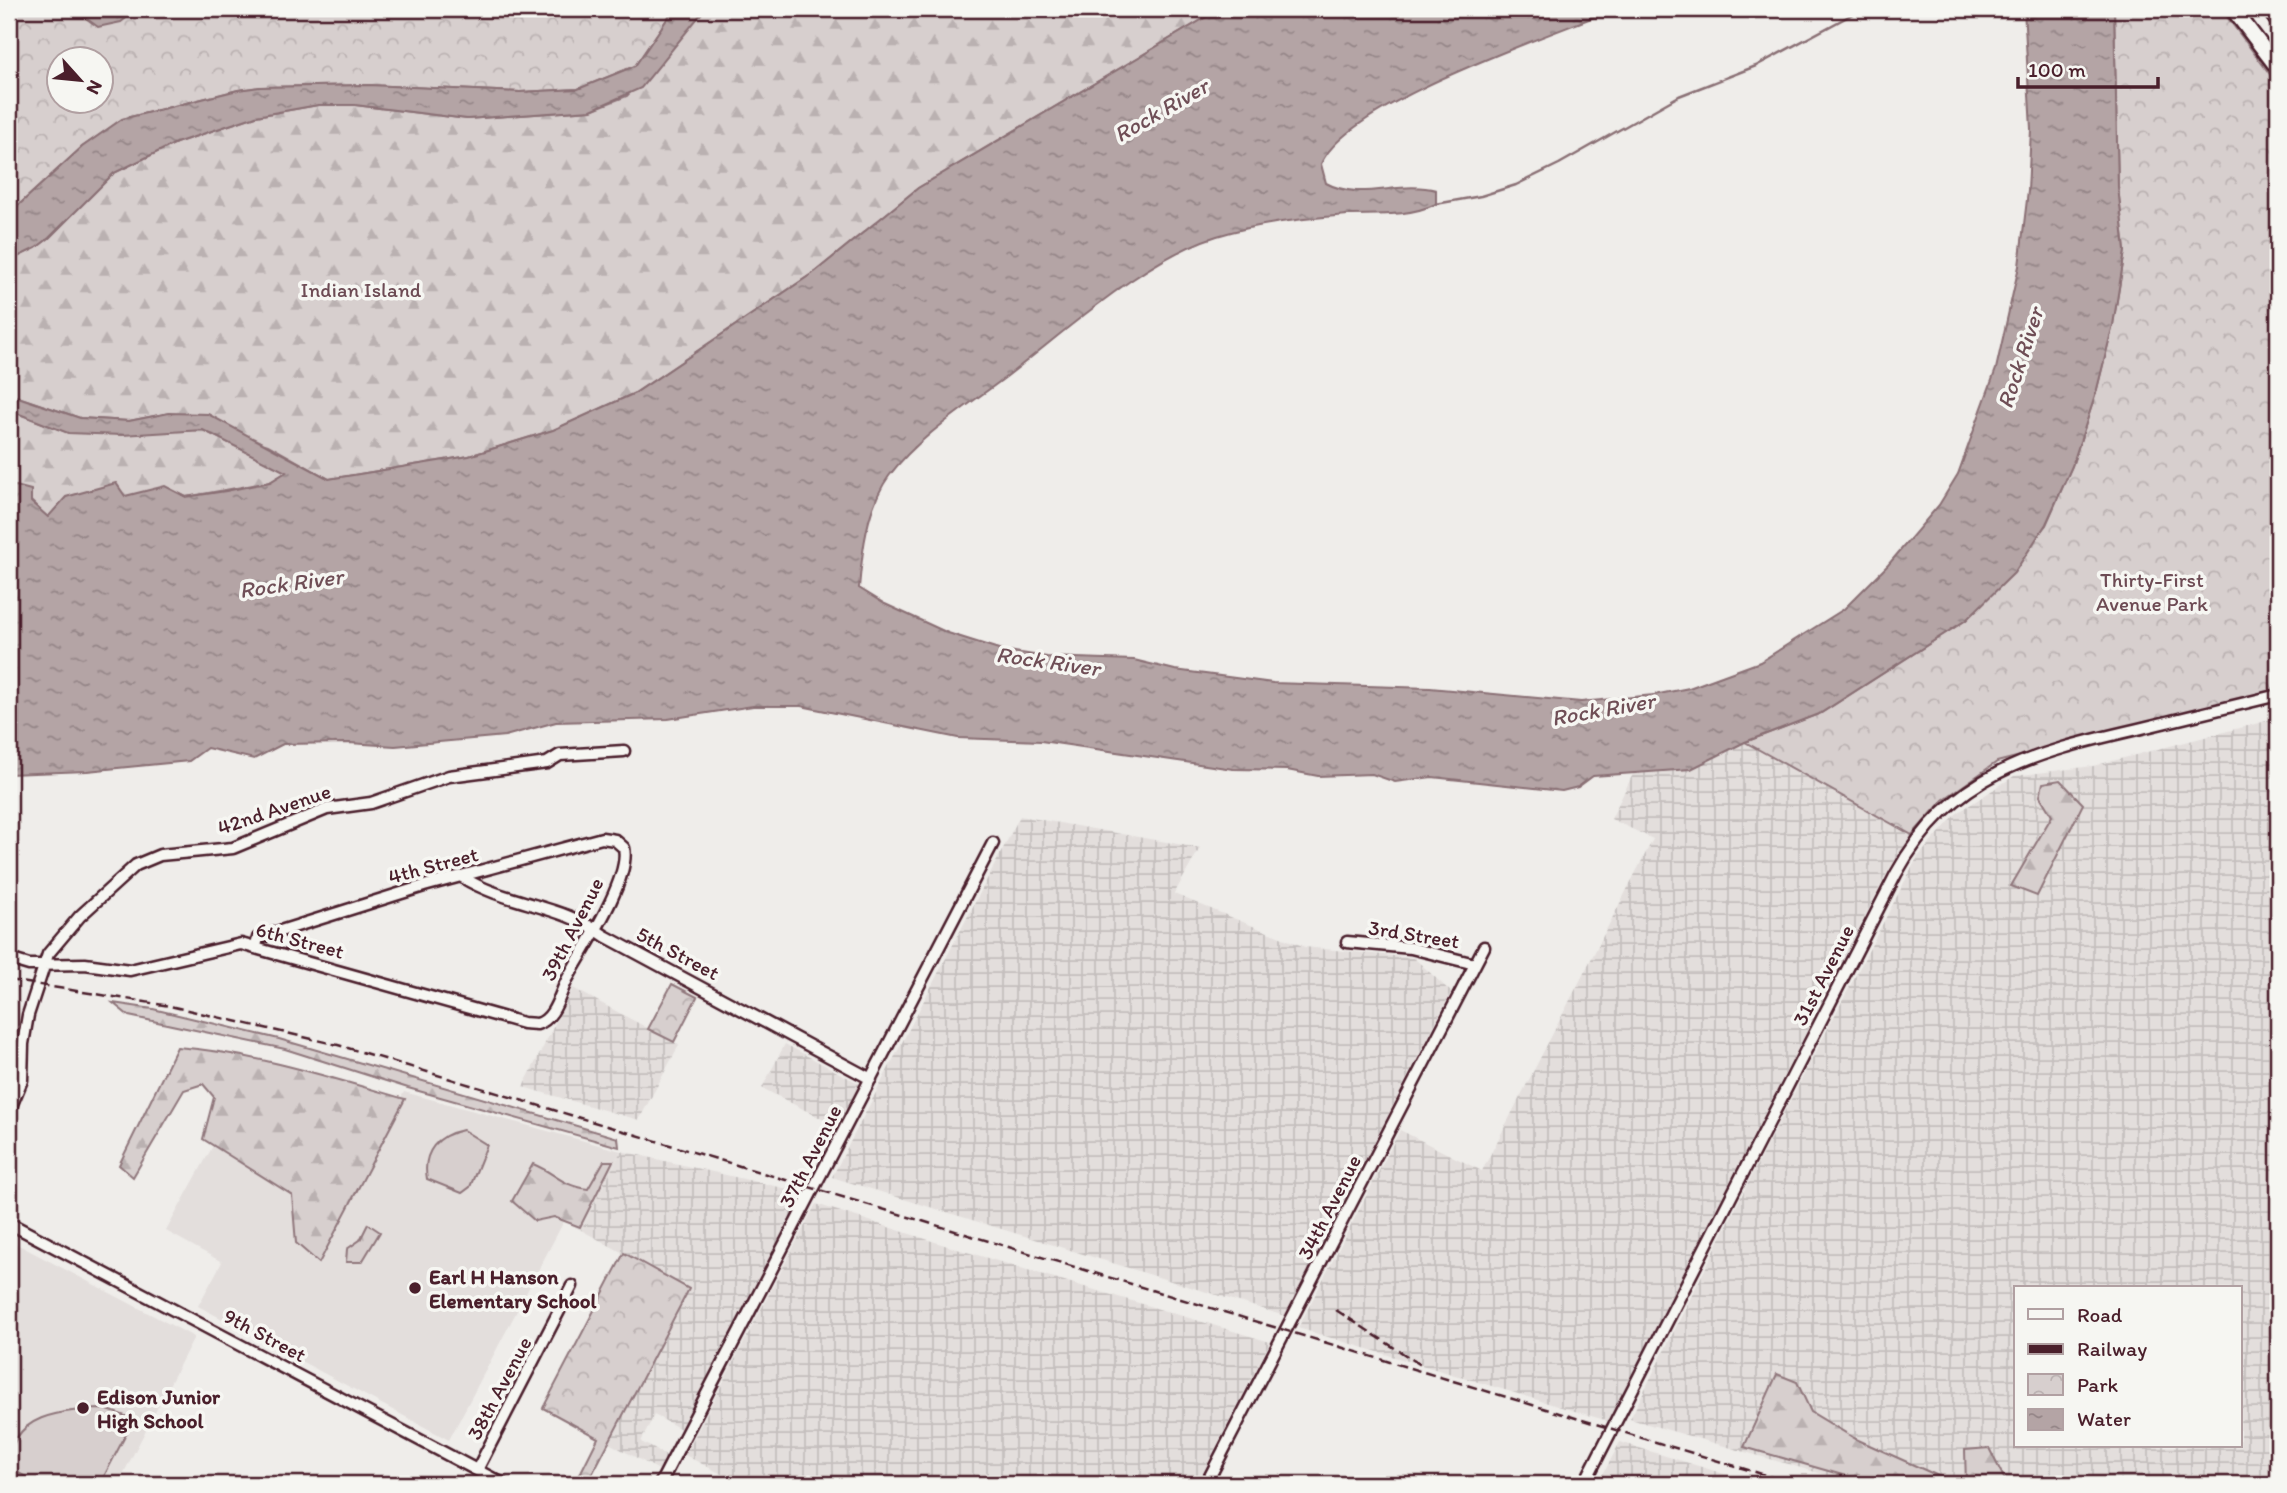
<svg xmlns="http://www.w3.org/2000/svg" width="2287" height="1493" viewBox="0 0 2287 1493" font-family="Itim,sans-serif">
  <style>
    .built { fill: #e3dedc }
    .industrial { fill: url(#industrial-grid); fill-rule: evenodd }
    .forest { fill: url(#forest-firs); stroke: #90777c; stroke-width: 2 }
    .park { fill: url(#park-crowns); stroke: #90777c; stroke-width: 2; fill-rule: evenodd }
    .garden { fill: #d7cfce; stroke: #90777c; stroke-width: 2 }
    .water { fill: url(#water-ripples); stroke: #8a6f74; stroke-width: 2 }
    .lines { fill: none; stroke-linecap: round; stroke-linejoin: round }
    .stream { stroke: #8a6f74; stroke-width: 2.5 }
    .minor-casing { stroke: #4a1f2b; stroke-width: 15 }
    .highway-casing { stroke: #4a1f2b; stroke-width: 19 }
    .minor { stroke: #f6f6f2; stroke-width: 10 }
    .highway { stroke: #f6f6f2; stroke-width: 14 }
    .rail { stroke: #4a1f2b; stroke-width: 2.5; stroke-dasharray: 10 5; stroke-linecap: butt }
    .poi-dot { fill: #4a1f2b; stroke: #f6f6f2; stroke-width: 2.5 }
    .labels { text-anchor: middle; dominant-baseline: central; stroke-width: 7; stroke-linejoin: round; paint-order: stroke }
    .park-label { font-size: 21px; fill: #6d4b54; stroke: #f6f6f2 }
    .street-label { font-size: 21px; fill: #4a1f2b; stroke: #f6f6f2 }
    .poi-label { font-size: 21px; font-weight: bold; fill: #4a1f2b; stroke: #f6f6f2; text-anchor: start }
    .water-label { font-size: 23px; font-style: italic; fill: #6f4e56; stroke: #f6f6f2 }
  </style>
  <defs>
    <pattern id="industrial-grid" width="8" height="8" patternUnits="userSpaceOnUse" patternTransform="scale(1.75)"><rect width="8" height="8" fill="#e3dedc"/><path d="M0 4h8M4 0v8" fill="none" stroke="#c4bebd"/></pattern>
    <pattern id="forest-firs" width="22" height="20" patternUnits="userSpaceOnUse" patternTransform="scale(1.75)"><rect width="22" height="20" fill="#d7cfce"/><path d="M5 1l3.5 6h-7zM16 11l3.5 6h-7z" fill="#bab1b1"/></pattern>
    <pattern id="park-crowns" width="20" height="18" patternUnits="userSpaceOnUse" patternTransform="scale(1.75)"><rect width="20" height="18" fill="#d7cfce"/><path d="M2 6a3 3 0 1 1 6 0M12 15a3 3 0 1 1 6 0" fill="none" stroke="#bab1b1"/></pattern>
    <pattern id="water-ripples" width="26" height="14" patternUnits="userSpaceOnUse" patternTransform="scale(1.75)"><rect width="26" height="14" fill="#b4a4a5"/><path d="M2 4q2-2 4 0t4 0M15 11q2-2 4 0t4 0" fill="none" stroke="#948587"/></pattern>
  </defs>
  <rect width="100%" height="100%" fill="#efedea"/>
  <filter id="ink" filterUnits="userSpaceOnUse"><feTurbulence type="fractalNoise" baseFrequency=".0143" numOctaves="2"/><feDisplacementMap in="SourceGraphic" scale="14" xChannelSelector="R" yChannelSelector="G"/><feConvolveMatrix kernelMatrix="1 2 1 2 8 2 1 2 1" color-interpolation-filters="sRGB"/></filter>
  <g filter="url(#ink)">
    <path class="built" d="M404 1092 621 1151 581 1230 564 1221 449 1440 198 1306 222 1262 166 1231 214 1144 341 1210Z
      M9 1240 194 1337 118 1484H17L9 1479Z"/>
    <path class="industrial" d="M2278 718V1484H1857L1630 1419 1767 1145 1917 858 1956 814 2014 776 2093 766ZM2016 1288H2240V1446H2016Z
      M1745 742 1912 835 1889 869 1608 1421 1298 1328 1400 1130 1482 1171 1653 839 1611 819 1633 774 1691 769Z
      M1020 816 1200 848 1174 894 1305 947 1414 958 1451 992 1285 1316 832 1177Z
      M573 988 679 1045 639 1120 523 1087Z
      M785 1044 860 1084 838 1127 762 1088Z
      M621 1151 805 1193 681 1429 654 1415 641 1442 667 1456 659 1470 609 1443 689 1289 581 1230Z
      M816 1204 957 1249 1270 1342 1197 1484H721L725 1476 685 1455Z
      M1620 1442 1757 1484H1598Z"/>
    <path class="forest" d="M705 9H1220L918 188 816 271 635 393 554 430 469 456 329 479 268 445 169 413 129 421 80 418 9 394V261L36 248 49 238 114 173 176 143 256 116 318 105H355L467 119 591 110 627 96Z
      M9 410 69 433 203 430 287 472 270 482 186 497 165 487 48 518 16 486 9 488Z
      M2060 780 2083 804 2037 896 2011 886 2052 816 2040 796 2043 783Z
      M113 1003 153 1009 279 1039 618 1138 619 1147 408 1088 285 1049 129 1016Z
      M177 1047C255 1053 329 1077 405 1099L319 1263 296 1243 292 1195 203 1139 214 1097 203 1084 184 1090 133 1177 119 1165Z
      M604 1161H613L580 1227 554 1217 535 1221 512 1201 533 1164C557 1174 560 1185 588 1189Z
      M1777 1374 1797 1382 1811 1412 1856 1439 1956 1484H1874L1744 1447Z
      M1989 1448 2007 1484H1966L1965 1450Z"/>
    <path class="park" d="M9 9H674L635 66 578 89 520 92 369 85 260 87 238 90 123 119 82 147 9 214ZM60 60H102V102H60Z
      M2114 9H2221L2278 85V690L1997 762 1943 800 1912 835 1745 742 1821 713 1966 620 2046 525 2072 466 2096 393 2113 324 2125 251 2118 187Z
      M672 984 697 997 674 1042 648 1029Z
      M368 1224 380 1232 362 1262H346L347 1249 360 1240Z
      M624 1253 689 1289 587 1484H575L598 1438 543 1408Z"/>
    <path class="garden" d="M463 1130 487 1145 470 1187 462 1193 427 1179C422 1151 438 1135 463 1130Z
      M105 1409 134 1419 100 1484H39L9 1468C9 1413 63 1410 105 1409Z"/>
    <path class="water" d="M83 9H138L121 22 98 27 83 16Z
      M674 9H705L641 88 591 110 467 119 355 105H318L256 116 176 143 114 173 49 238 36 248 9 261V214L82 147 122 119 238 90 260 87 369 85 520 92 578 89 635 66Z
      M1220 9H1614C1549 36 1347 103 1321 164L1326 183C1361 202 1399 180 1436 190V204C1408 217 1378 214 1348 215 1304 218 1259 223 1217 236 1145 258 1066 331 1006 377 966 407 919 436 889 476 867 506 862 552 859 588L885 604 948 633 1002 650 1047 657 1134 660 1175 670 1273 683 1430 688 1581 702 1654 695 1689 688 1760 662 1844 609 1888 565 1939 505 1958 474 1996 369 2019 266 2028 191 2031 129 2024 9H2114L2118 187 2125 251 2113 325 2096 393 2072 466 2046 524 2014 573 1966 620 1821 713 1745 742 1691 769 1593 776 1578 787 1562 791 1432 777 1395 782 1372 774 1318 776 1287 770 1233 769 1041 741 958 738 801 706H753L668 719 556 722 505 736 395 746 349 743 283 744 254 759 207 748 189 761 87 771 9 774V488L16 486 31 490V502L48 517 66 497 116 483 125 496 165 486 186 497 226 491 270 482 286 472 203 430 122 435 68 433 9 410V394L80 418 129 421 169 413 208 414 329 479 469 456 553 430 635 393 816 271 918 188Z"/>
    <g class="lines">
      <path class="stream" d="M1436 204 1481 196 1516 185 1559 164 1679 96 1756 66 1862 9"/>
      <defs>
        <path id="minor" d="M462 877C507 905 561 904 605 936L871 1079
          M1347 942 1411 948 1475 964
          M9 959 29 965 85 964 130 970 241 944 523 1023 537 1024C556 1019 560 991 569 976 584 949 631 878 624 848L615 840 602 838 424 886 258 938 256 946
          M9 1111 22 1080 23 1044 28 1015 48 954 80 916 136 865 160 855 233 848 327 809 371 803 449 776 547 763 560 755 624 751
          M9 1223 503 1484
          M477 1470 572 1286
          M660 1484 993 843
          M1206 1484 1484 947
          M1584 1484 1896 874C1951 773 2034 753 2138 729 2185 718 2231 706 2278 695"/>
        <path id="highway" d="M2233 9 2278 68
          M2269 9 2278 21"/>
      </defs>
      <use href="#minor" class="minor-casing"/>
      <use href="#highway" class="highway-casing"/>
      <use href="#minor" class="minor"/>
      <use href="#highway" class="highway"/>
      <path class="rail" d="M9 980 170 1006 338 1045 1795 1484
        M1336 1310 1424 1367"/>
    </g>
  </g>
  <g class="poi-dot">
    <circle cx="415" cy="1288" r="7"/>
    <circle cx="83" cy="1408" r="7"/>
  </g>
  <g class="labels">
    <g class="park-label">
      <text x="361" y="289">Indian Island</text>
      <text x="2152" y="579">Thirty-First<tspan x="2152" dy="24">Avenue Park</tspan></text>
    </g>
    <g class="street-label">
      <text transform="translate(274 809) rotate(-19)">42nd Avenue</text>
      <text transform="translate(433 865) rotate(-15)">4th Street</text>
      <text transform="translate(572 929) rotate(-63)">39th Avenue</text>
      <text transform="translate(1414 934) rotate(9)">3rd Street</text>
      <text transform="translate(300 940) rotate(15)">6th Street</text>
      <text transform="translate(678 953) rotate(28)">5th Street</text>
      <text transform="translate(1823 975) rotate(-63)">31st Avenue</text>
      <text transform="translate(810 1156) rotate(-63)">37th Avenue</text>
      <text transform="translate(1329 1207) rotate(-63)">34th Avenue</text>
      <text transform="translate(265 1335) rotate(28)">9th Street</text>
      <text transform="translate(499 1388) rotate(-62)">38th Avenue</text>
    </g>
    <g class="poi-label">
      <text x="429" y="1276">Earl H Hanson<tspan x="429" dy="24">Elementary School</tspan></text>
      <text x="97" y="1396">Edison Junior<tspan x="97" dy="24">High School</tspan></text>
    </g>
    <g class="water-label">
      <text transform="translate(1161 110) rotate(-30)">Rock River</text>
      <text transform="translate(2020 358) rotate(-72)">Rock River</text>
      <text transform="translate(291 583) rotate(-8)">Rock River</text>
      <text transform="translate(1048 661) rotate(8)">Rock River</text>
      <text transform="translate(1603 709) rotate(-10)">Rock River</text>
    </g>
  </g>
  <rect width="2287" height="1493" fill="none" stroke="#f6f6f2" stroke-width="35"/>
  <rect x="18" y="18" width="2252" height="1458" fill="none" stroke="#4a1f2b" stroke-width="2.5" filter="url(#ink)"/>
  <rect x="2014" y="1286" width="228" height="161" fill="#f6f6f2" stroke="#b1a0a2" stroke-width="2"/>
  <rect x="2028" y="1309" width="35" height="10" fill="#f6f6f2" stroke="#b1a0a2" stroke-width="2"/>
  <text x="2077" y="1322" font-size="21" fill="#4a1f2b">Road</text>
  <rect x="2028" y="1344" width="35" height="10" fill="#4a1f2b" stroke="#b1a0a2" stroke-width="2"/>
  <text x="2077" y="1356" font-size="21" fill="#4a1f2b">Railway</text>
  <rect x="2028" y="1374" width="35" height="21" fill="url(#park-crowns)" stroke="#b1a0a2" stroke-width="2"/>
  <text x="2077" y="1392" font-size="21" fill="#4a1f2b">Park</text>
  <rect x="2028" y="1409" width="35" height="21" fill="url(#water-ripples)" stroke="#b1a0a2" stroke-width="2"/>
  <text x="2077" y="1426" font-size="21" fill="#4a1f2b">Water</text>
  <g transform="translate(80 80) rotate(117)"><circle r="33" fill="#f6f6f2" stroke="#b1a0a2" stroke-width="2"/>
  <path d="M0-5L12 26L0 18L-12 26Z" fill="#4a1f2b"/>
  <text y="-10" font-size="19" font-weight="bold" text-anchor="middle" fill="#4a1f2b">N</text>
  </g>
  <path d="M2018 77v10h140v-10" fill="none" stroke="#4a1f2b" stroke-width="3.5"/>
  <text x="2028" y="77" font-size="21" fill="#4a1f2b" stroke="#f6f6f2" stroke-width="5" paint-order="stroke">100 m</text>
</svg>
